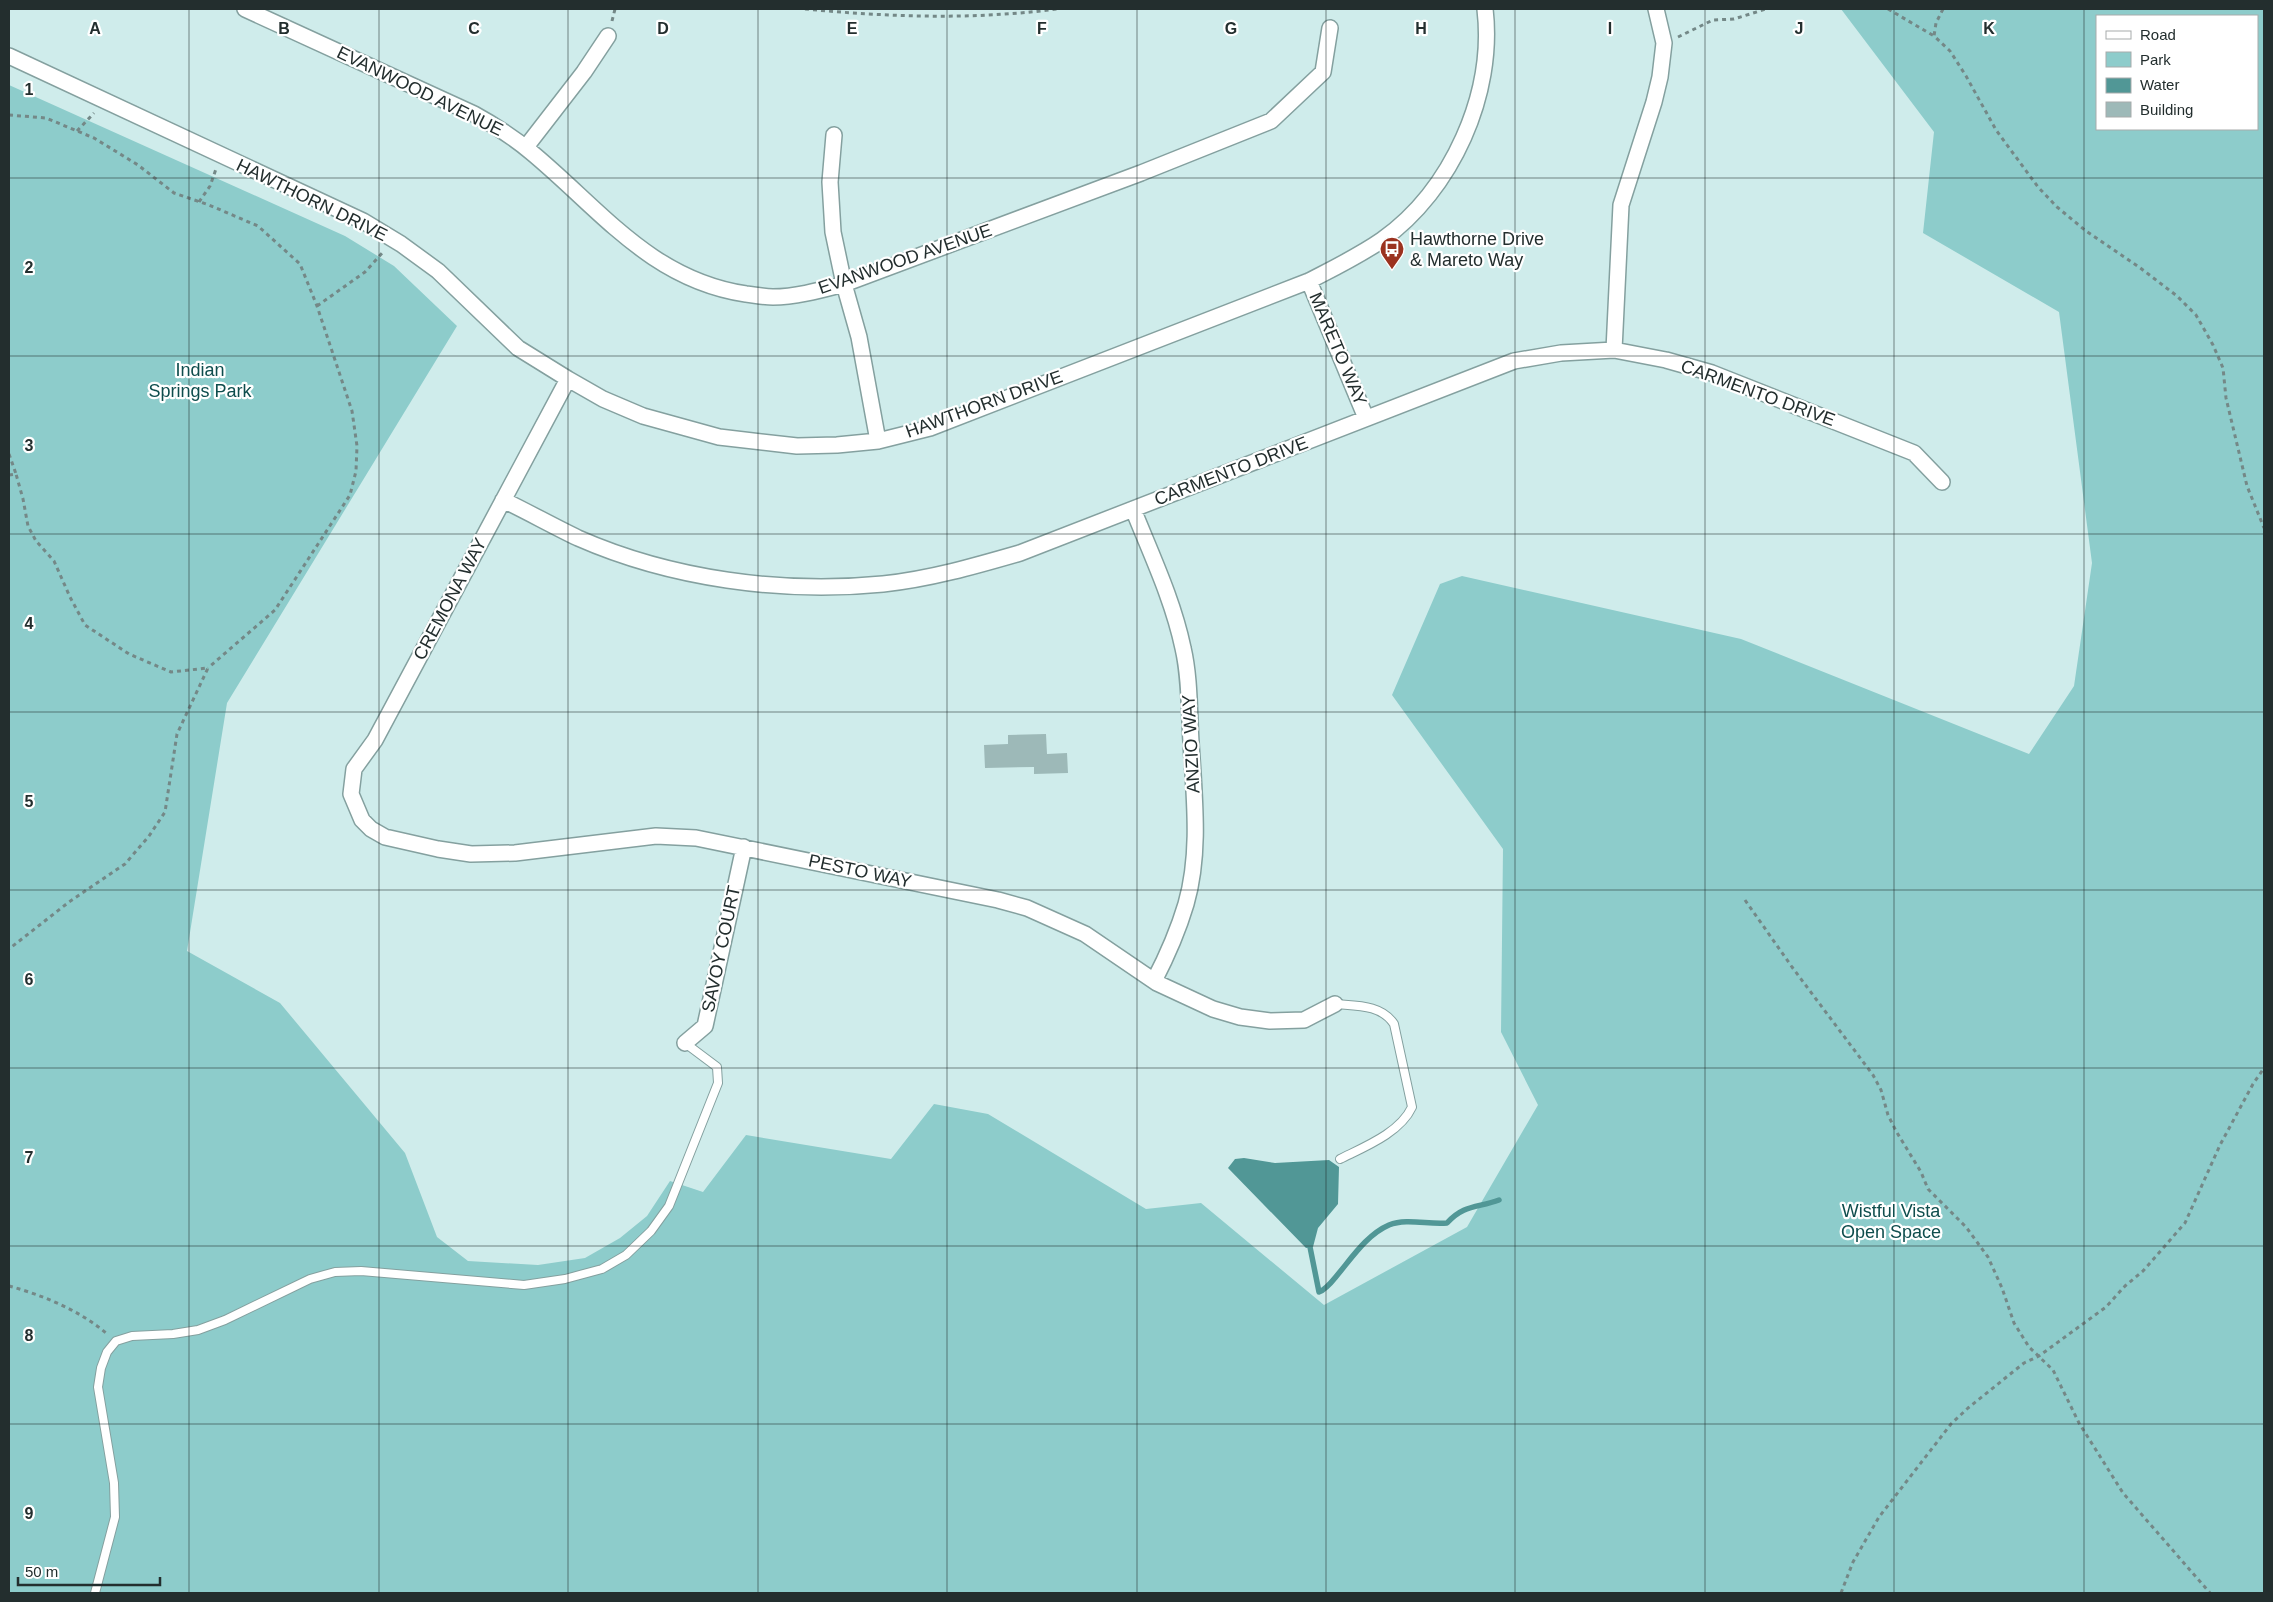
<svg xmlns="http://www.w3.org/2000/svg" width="2273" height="1602" viewBox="0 0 2273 1602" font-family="Arial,sans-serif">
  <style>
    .green { fill: #8dcccb; fill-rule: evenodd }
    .water { fill: #519796 }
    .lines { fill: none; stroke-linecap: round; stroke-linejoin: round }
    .stream { stroke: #519796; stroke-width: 5.5 }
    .building { fill: #9db9b8 }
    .service-casing { stroke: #84a09f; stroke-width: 10 }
    .minor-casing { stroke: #84a09f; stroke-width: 18 }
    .path { stroke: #748887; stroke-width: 3; stroke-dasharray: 4 4; stroke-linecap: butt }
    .service { stroke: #fff; stroke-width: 8 }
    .minor { stroke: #fff; stroke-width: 15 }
    .grid { fill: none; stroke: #232e2e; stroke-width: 1; stroke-opacity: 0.55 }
    .labels { text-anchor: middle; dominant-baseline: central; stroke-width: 4.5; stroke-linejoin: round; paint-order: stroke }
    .street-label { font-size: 18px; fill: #232e2e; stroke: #fff }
    .poi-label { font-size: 18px; fill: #232e2e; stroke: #fff; text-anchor: start }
    .park-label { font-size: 18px; fill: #0e4d4d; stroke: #fff }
    .grid-label { font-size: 16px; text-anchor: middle; font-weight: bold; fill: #232e2e; stroke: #fff; stroke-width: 4.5; stroke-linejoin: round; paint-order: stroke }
  </style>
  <rect width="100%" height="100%" fill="#cfeceb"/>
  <path class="green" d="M1841 9H2264V1593H9V85L345 236 394 266 457 326 227 703 187 951 280 1003 405 1153 437 1237 468 1261 538 1265 585 1258 620 1238 647 1216 670 1181 703 1192 746 1135 891 1159 934 1104 988 1114 1146 1209 1201 1203 1324 1305 1467 1227 1538 1105 1501 1032 1503 849 1392 695 1440 584 1462 576 1741 639 2029 754 2074 686 2092 563 2059 312 1923 233 1934 132ZM2097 16H2257V129H2097Z"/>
  <path class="water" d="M1244 1158 1275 1163 1329 1160 1339 1167 1338 1204 1318 1228 1313 1247 1306 1248 1228 1168 1235 1159Z"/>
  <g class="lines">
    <path class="stream" d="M1310 1247 1319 1292C1327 1289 1333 1280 1339 1273 1353 1256 1368 1234 1389 1225 1407 1218 1429 1225 1447 1223 1464 1204 1478 1208 1499 1200"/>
  </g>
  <path class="building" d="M1046 734 1047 754 1067 753 1068 773 1034 774V767L985 768 984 745 1008 744V735Z"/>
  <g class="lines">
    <defs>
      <path id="service" d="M1335 1004C1355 1006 1381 1004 1394 1024L1412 1107C1400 1133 1364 1147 1340 1159
        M95 1593 115 1517 114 1483 98 1387 101 1368 107 1352 116 1341 132 1336 173 1334 198 1330 225 1320 310 1279 335 1272 361 1271 524 1285 565 1279 602 1269 626 1255 651 1231 669 1206 718 1083 717 1067 685 1043"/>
      <path id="minor" d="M245 9 474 114C494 125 513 137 531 152 600 209 651 280 746 294 755 295 764 297 773 297 796 297 821 290 844 284L1141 173 1271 121 1323 72 1330 28
        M9 56 363 221 401 244 438 271 518 348 568 379 603 399 643 416 719 437 797 446 837 445 878 441 930 428 1309 281C1334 268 1359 256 1382 240 1452 190 1495 94 1485 9
        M834 135 830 182 833 232 844 284 859 337 878 441
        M526 147 584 72 608 36
        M1309 281 1366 418
        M1614 350 1621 205 1654 102 1660 77 1664 43 1656 9
        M568 379 375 740 354 769 351 794 362 820 371 829 385 837 438 849 471 854 515 853 656 836 696 838 998 900 1027 908 1085 934 1157 983 1213 1009 1240 1017 1270 1021 1304 1020 1335 1004
        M503 500C528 512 553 526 578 538 671 579 782 594 883 584 930 579 975 566 1020 553L1514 361 1561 353 1614 350 1666 360 1712 373 1914 453 1942 482
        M1133 509C1151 554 1173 600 1183 648 1190 678 1189 711 1191 742 1194 796 1201 852 1186 904 1178 931 1167 956 1154 981
        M685 1043 705 1026 744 847"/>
    </defs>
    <use href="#service" class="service-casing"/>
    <use href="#minor" class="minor-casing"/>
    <path class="path" d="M805 9C890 17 972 20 1057 9
      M1888 9 1934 36
      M1943 9 1936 23 1934 36 1950 51 1966 76 1996 130 2038 187 2057 207 2086 231 2139 267 2177 296 2196 315 2213 345 2223 368 2226 398 2247 486 2264 528
      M612 21 615 9
      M1678 37 1713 20 1734 19 1766 9
      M9 115 46 118 94 138 138 165 174 193 209 205 258 226 300 264 317 306 352 411 357 446 356 471 350 495 275 610 208 668
      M77 131 94 113
      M199 202 210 186 216 169
      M317 306 365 272 384 251
      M9 454 16 474
      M9 475 16 474 23 499 28 526 36 541 54 561 70 597 85 625 129 654 171 672 208 668 177 734 165 812 149 836 125 864 69 902 9 949
      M1745 900 1792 967 1873 1075 1881 1090 1888 1115 1896 1131 1921 1172 1928 1189 1966 1227 1988 1257 2002 1288 2014 1323 2029 1347 2053 1370 2079 1423 2123 1493 2210 1593
      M9 1286C42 1295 79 1310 106 1333
      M1841 1593 1853 1562 1879 1517 1951 1424 1968 1408 2024 1363 2039 1356 2106 1307 2125 1286 2143 1271 2185 1223 2220 1145 2253 1084 2264 1068"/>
    <use href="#service" class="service"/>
    <use href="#minor" class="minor"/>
  </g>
  <path class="grid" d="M189 9V1593M379 9V1593M568 9V1593M758 9V1593M947 9V1593M1137 9V1593M1326 9V1593M1515 9V1593M1705 9V1593M1894 9V1593M2084 9V1593M9 178H2264M9 356H2264M9 534H2264M9 712H2264M9 890H2264M9 1068H2264M9 1246H2264M9 1424H2264"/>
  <defs>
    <symbol id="bus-pin" viewBox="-11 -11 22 30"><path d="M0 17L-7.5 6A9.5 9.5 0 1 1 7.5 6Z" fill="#9b321f" stroke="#fff"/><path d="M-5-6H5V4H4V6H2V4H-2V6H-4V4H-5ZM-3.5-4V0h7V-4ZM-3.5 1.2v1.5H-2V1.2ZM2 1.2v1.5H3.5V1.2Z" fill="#fff"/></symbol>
  </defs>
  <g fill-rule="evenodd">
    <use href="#bus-pin" x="1378" y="235" width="28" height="38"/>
  </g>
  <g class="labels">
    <g class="street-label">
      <text transform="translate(420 91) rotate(26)">EVANWOOD AVENUE</text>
      <text transform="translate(312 200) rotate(26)">HAWTHORN DRIVE</text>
      <text transform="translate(905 259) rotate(-19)">EVANWOOD AVENUE</text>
      <text transform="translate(1338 349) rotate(67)">MARETO WAY</text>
      <text transform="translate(1758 393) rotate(20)">CARMENTO DRIVE</text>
      <text transform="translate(984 404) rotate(-20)">HAWTHORN DRIVE</text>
      <text transform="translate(1231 471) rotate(-21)">CARMENTO DRIVE</text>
      <text transform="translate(450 599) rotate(-62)">CREMONA WAY</text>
      <text transform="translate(1191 744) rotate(-93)">ANZIO WAY</text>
      <text transform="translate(860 871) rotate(12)">PESTO WAY</text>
      <text transform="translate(721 949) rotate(-78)">SAVOY COURT</text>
    </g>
    <g class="poi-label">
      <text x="1410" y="239">Hawthorne Drive<tspan x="1410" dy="21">&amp; Mareto Way</tspan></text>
    </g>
    <g class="park-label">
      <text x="200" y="370">Indian<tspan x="200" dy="21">Springs Park</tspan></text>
      <text x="1891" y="1211">Wistful Vista<tspan x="1891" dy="21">Open Space</tspan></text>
    </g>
  </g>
  <g class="grid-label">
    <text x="95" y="34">A</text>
    <text x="284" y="34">B</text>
    <text x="474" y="34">C</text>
    <text x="663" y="34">D</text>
    <text x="852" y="34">E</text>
    <text x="1042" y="34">F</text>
    <text x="1231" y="34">G</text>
    <text x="1421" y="34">H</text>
    <text x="1610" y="34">I</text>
    <text x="1799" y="34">J</text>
    <text x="1989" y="34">K</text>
    <text x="29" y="95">1</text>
    <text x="29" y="273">2</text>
    <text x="29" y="451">3</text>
    <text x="29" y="629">4</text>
    <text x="29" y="807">5</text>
    <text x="29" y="985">6</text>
    <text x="29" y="1163">7</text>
    <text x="29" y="1341">8</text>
    <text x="29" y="1519">9</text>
  </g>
  <rect width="2273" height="1602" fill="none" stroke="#232e2e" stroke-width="20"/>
  <rect x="2096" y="15" width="162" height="115" fill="#ffffff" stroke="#a7abab"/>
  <rect x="2106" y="31" width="25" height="8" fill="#ffffff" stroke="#a7abab"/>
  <text x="2140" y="40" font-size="15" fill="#232e2e">Road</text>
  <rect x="2106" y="52" width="25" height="15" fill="#8dcccb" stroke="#a7abab"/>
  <text x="2140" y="65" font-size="15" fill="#232e2e">Park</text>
  <rect x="2106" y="78" width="25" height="15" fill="#519796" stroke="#a7abab"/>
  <text x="2140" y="90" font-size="15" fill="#232e2e">Water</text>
  <rect x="2106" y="102" width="25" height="15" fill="#9db9b8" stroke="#a7abab"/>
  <text x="2140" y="115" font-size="15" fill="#232e2e">Building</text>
  <path d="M18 1577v8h142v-8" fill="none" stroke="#232e2e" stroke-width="2.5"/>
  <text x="25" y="1577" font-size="15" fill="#232e2e" stroke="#ffffff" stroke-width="4" paint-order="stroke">50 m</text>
</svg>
